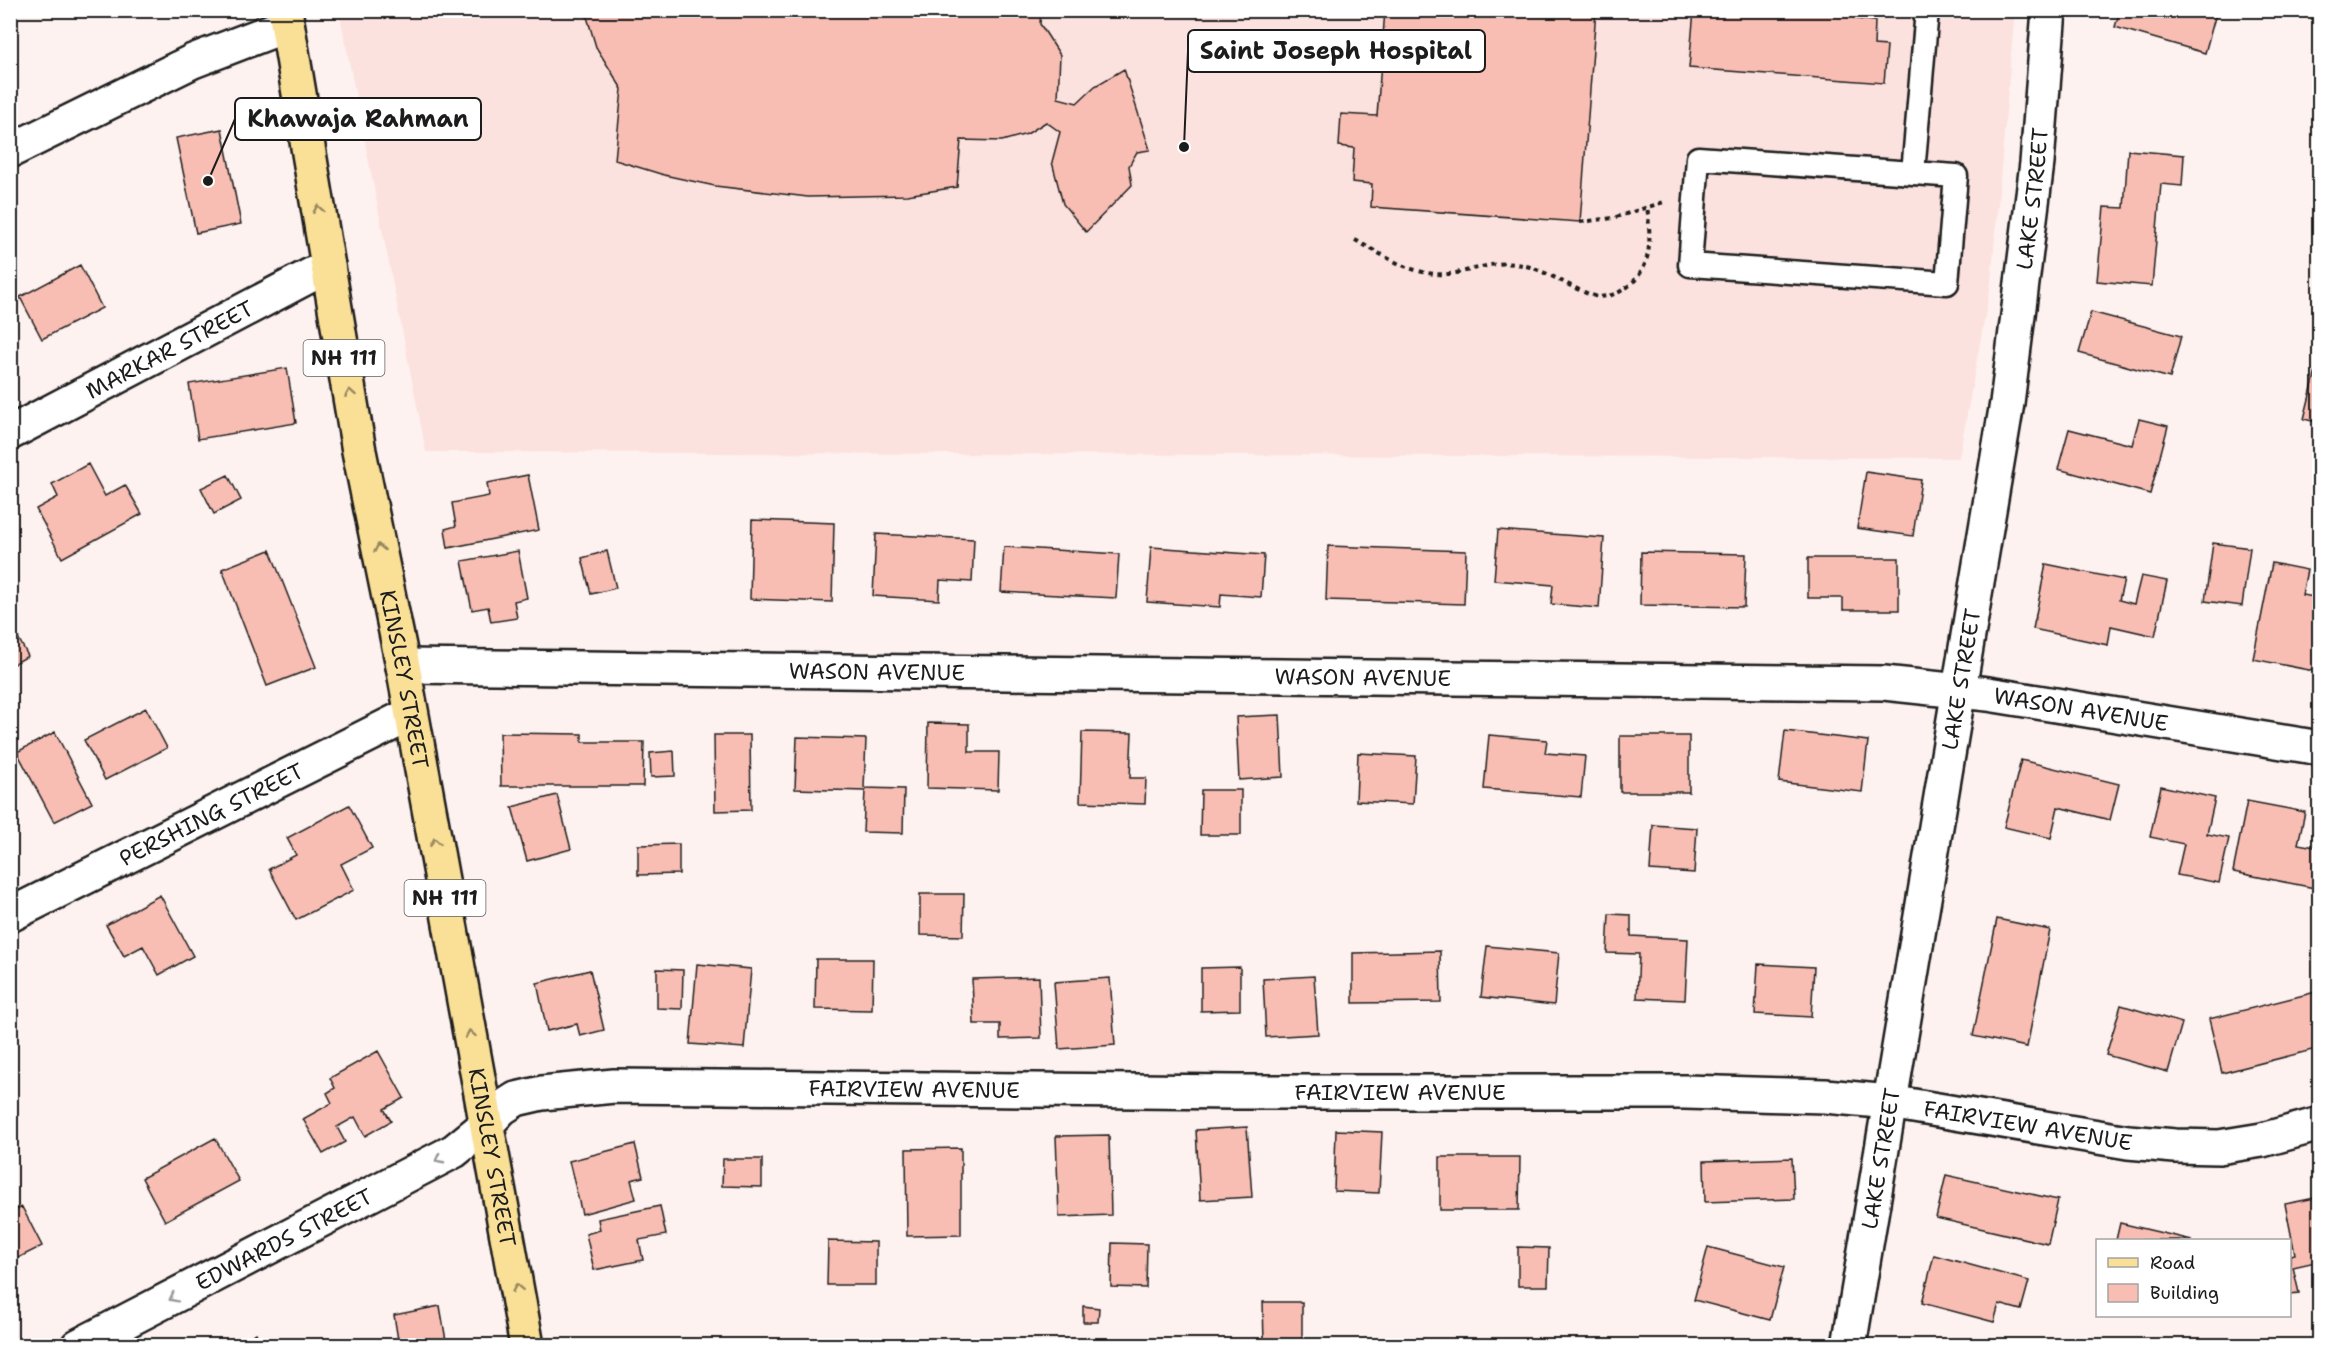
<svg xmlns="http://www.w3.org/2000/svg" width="2330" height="1356" viewBox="0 0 2330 1356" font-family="'Shantell Sans',sans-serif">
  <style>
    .built { fill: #fce2de }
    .building { fill: #f9beb3; stroke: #1c1c1c; stroke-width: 1.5 }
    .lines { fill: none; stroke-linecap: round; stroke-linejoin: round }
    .lane-casing { stroke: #1c1c1c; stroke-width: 27 }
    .street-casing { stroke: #1c1c1c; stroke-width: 38 }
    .secondary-casing { stroke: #1c1c1c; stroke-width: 38 }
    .primary-casing { stroke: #1c1c1c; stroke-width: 38 }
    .path { stroke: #1c1c1c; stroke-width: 4; stroke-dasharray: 4.5 4.5; stroke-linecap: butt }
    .lane { stroke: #fff; stroke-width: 22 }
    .street { stroke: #fff; stroke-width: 33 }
    .secondary { stroke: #fff; stroke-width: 33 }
    .primary { stroke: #fadf96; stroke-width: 33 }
    .oneway { stroke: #96875f }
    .oneway2 { stroke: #999 }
    .labels { text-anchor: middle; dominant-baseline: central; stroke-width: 6; stroke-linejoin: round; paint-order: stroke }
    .shield { fill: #fff; stroke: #606060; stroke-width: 1.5 }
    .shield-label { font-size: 21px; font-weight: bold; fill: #1c1c1c }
    .street-label { font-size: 22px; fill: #1c1c1c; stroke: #fff }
    .leader { fill: none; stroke: #1c1c1c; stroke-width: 2 }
    .callout-dot { fill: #1c1c1c; stroke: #fff; stroke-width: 2 }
    .callout { fill: #fff; stroke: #1c1c1c; stroke-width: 2 }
    .callout-label { font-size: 24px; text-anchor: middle; font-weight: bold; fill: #1c1c1c }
  </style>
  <rect width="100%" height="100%" fill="#fef2f0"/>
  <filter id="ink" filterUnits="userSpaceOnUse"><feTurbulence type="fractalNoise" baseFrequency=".0167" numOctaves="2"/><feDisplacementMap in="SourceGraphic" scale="12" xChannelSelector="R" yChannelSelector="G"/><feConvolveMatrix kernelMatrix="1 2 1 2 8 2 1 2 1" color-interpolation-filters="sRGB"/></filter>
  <g filter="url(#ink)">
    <path class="built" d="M339 11H2015L1991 284 1959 458 426 452Z"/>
    <path class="building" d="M585 10H1041L1040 24 1060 55 1058 98 1077 103 1095 86 1124 69 1150 150 1137 152 1129 166 1132 185 1086 232 1063 204 1052 162 1060 132 1046 122 1027 134 1002 141 961 140 957 187 907 195 808 197 715 186 664 175 615 160 622 89 596 47Z
      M1385 10H1596L1580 222 1371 207 1372 184 1352 182 1354 148 1339 146 1341 114 1377 116Z
      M1694 10H1857V19L1875 21 1874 45 1887 46 1884 83 1689 68Z
      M2120 10H2217L2205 53 2115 27Z
      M222 129 241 224 196 233 176 138Z
      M2128 150 2184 155 2182 186 2161 184 2152 286 2097 281 2104 207 2124 208Z
      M80 265 102 308 42 339 20 297Z
      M2091 312 2181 336 2170 378 2079 353Z
      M2318 363H2320V423L2304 419Z
      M287 368 296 423 198 439 189 384Z
      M2139 419 2168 426 2150 494 2058 469 2069 429 2132 445Z
      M88 464 105 496 125 485 142 514 62 558 36 509 58 497 52 484Z
      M1866 472 1921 480 1913 536 1857 528Z
      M228 475 241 500 214 514 201 488Z
      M528 475 539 530 448 548 445 529 456 526 452 503 489 496 487 483Z
      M752 520 834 523 832 602 750 599Z
      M1498 530 1604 538 1599 608 1551 604 1553 585 1494 580Z
      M876 534 974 539 972 582 940 580 939 600 873 596Z
      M2213 543 2250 548 2242 606 2205 601Z
      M1328 546 1466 551 1464 604 1326 600Z
      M1004 547 1119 554 1116 598 1001 592Z
      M1151 547 1264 555 1261 597 1221 594 1220 607 1147 602Z
      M270 550 316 667 267 686 222 569Z
      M518 551 527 598 514 601 517 618 491 622 488 607 472 610 462 561Z
      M607 551 616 588 591 594 582 558Z
      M1641 552 1746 554 1744 607 1640 605Z
      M1808 558H1899V610H1843V598H1808Z
      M2272 563 2307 570 2302 595 2320 598V644L2314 671 2253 659Z
      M2046 564 2124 580 2119 600 2134 604 2141 576 2167 581 2155 636 2111 626 2108 645 2033 629Z
      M10 623 28 656 10 666Z
      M146 708 167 748 105 780 84 740Z
      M1280 715 1283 777 1239 780 1236 717Z
      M928 723 969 724V752H999L998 790 927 788Z
      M1785 731 1868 741 1862 792 1779 782Z
      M55 732 92 803 54 822 17 752Z
      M1082 732 1132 733 1130 778H1146L1145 804 1080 802Z
      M500 733 582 734V742H644L643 786H501Z
      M714 735H750L751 810 715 811Z
      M1489 735 1547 740 1545 753 1585 756 1581 797 1484 789Z
      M1620 736H1689V792H1620Z
      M797 737 866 739 864 788 904 789 903 833 863 832 865 791 795 789Z
      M674 751 675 776 651 777 650 753Z
      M1358 753 1416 756 1413 804 1356 801Z
      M2021 760 2119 784 2110 820 2058 807 2051 838 2004 827Z
      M2161 786 2215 798 2207 834 2229 838 2219 883 2177 875 2184 844 2150 837Z
      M1201 790H1241V835H1200Z
      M557 795 571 849 527 861 512 807Z
      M2247 801 2305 812 2298 844 2320 848V889L2233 872Z
      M349 805 372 848 341 864 354 890 296 920 269 869 296 855 287 838Z
      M1653 825 1697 828 1694 873 1650 870Z
      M679 844V874L638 875V845Z
      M920 894H964L963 936 920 935Z
      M160 895 193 956 159 975 143 946 124 956 106 925Z
      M1609 914 1631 915V936L1688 939 1685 1000 1637 998 1639 954 1607 953Z
      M1997 919 2050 930 2027 1047 1973 1036Z
      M1487 946 1559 953 1554 1005 1481 997Z
      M1440 951 1441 1002 1353 1003V953Z
      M816 959H873L872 1010 815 1009Z
      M697 964 751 969 744 1048 690 1044Z
      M1758 964 1814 967 1811 1017 1755 1014Z
      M1240 967V1010L1201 1011V968Z
      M657 969 683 970 682 1009 657 1008Z
      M590 970 604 1030 580 1036 577 1024 547 1031 537 983Z
      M1314 976 1318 1034 1266 1037 1263 979Z
      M1039 977 1041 1038 1000 1039V1024H974L972 979Z
      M1110 978 1115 1045 1059 1049 1054 982Z
      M2320 991V1048L2222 1073 2209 1019Z
      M2121 1005 2182 1023 2168 1072 2106 1055Z
      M378 1051 404 1098 384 1109 391 1121 365 1136 355 1117 337 1127 345 1142 323 1154 303 1119 332 1103 327 1093 335 1088 330 1078Z
      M1247 1127 1252 1197 1200 1200 1196 1130Z
      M1336 1130 1382 1132 1379 1193 1334 1191Z
      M1109 1135 1111 1215 1059 1217 1056 1136Z
      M215 1138 239 1181 165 1221 142 1178Z
      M635 1144 643 1177 631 1180 636 1199 582 1214 569 1161Z
      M961 1148V1235L907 1236 906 1149Z
      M1440 1157H1520L1519 1210H1440Z
      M1792 1158 1794 1199 1705 1202 1704 1161Z
      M723 1159H762V1187L722 1186Z
      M1946 1175 2058 1200 2048 1244 1936 1218Z
      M2320 1197V1261L2293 1267 2299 1293 2290 1294V1255L2295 1254 2285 1204Z
      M660 1206 666 1235 639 1240 643 1260 594 1270 586 1234 600 1230 598 1219Z
      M22 1207 42 1246 16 1259 10 1248V1213Z
      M2120 1223 2192 1240H2116Z
      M828 1241 876 1242V1285H827Z
      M1112 1243 1147 1244 1146 1288 1111 1287Z
      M1518 1247 1549 1248 1548 1286H1518Z
      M1708 1247 1784 1267 1770 1320 1694 1300Z
      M1934 1255 2029 1281 2021 1310 1999 1304 1994 1322 1922 1303Z
      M1263 1302H1302V1343H1264Z
      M440 1306 447 1346H399L394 1315Z
      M1083 1306 1099 1308 1098 1322H1083Z
      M256 1333 262 1346H232Z"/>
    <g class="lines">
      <defs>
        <path id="lane" d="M1698 158 1956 176 1947 283 1690 265Z
          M1913 173 1927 10"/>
        <g id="street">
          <path d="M10 151 193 61 287 25"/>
          <path id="s1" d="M10 433 328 266"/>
          <path id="s2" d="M403 666 1884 683 1988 694 2320 748"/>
          <path id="s3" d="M10 915 411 714"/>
          <path id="s4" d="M78 1346 454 1151 486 1125 502 1108 516 1099 542 1093 614 1086 1236 1092H1685L1825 1096 1890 1102 2128 1142 2175 1146 2219 1147 2262 1140 2320 1124"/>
        </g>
        <g id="secondary">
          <path id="s5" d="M1849 1346 2007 403 2037 163 2049 10"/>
        </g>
        <g id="primary">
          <path id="s6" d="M285 10 359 451 403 666 527 1346"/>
        </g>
      </defs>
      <use href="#lane" class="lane-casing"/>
      <use href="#street" class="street-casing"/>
      <use href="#secondary" class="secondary-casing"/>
      <use href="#primary" class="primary-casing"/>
      <path class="path" d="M1580 222 1613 218 1664 202
        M1355 240C1383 255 1414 277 1448 274 1471 272 1491 261 1515 264 1544 267 1568 288 1595 296 1604 298 1614 295 1621 291 1654 272 1651 239 1647 206"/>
      <use href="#lane" class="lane"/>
      <use href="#street" class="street"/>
      <use href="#secondary" class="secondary"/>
      <use href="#primary" class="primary"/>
    </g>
    <defs><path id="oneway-chevron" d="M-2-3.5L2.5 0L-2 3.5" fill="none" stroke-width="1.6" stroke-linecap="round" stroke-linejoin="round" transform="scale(1.5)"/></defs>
    <g class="oneway">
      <use href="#oneway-chevron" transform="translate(318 209) rotate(-100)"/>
      <use href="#oneway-chevron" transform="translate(350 393) rotate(-100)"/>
      <use href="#oneway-chevron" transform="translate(379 548) rotate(-101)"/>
      <use href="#oneway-chevron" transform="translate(435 842) rotate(-100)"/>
      <use href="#oneway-chevron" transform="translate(470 1034) rotate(-100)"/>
      <use href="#oneway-chevron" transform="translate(517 1288) rotate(-101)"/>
    </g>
    <g class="oneway2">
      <use href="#oneway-chevron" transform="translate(439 1159) rotate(152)"/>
      <use href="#oneway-chevron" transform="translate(173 1298) rotate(153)"/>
    </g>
  </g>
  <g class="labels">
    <g class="shield">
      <rect x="303.5" y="340" width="81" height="36" rx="4.5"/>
      <rect x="404.5" y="880" width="81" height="36" rx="4.5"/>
    </g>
    <g class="shield-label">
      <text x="344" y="358">NH 111</text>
      <text x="445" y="898">NH 111</text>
    </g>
    <g class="street-label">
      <text stroke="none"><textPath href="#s5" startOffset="1162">LAKE STREET</textPath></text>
      <text stroke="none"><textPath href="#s1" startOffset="180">MARKAR STREET</textPath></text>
      <text stroke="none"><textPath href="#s2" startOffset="474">WASON AVENUE</textPath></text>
      <text stroke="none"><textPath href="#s2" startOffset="960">WASON AVENUE</textPath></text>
      <text stroke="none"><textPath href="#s6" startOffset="680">KINSLEY STREET</textPath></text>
      <text stroke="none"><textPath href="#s5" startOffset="676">LAKE STREET</textPath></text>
      <text stroke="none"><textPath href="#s2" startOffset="1680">WASON AVENUE</textPath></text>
      <text stroke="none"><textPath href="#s3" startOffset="225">PERSHING STREET</textPath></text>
      <text stroke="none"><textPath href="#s4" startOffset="904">FAIRVIEW AVENUE</textPath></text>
      <text stroke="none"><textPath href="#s4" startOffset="1390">FAIRVIEW AVENUE</textPath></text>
      <text stroke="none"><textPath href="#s4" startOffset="2020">FAIRVIEW AVENUE</textPath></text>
      <text stroke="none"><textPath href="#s6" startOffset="1166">KINSLEY STREET</textPath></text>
      <text stroke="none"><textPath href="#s5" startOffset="190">LAKE STREET</textPath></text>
      <text stroke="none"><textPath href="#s4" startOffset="232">EDWARDS STREET</textPath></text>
    </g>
  </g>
  <path class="leader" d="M1184 147L1188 51M208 181L235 119"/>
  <g class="callout-dot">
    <circle cx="1184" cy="147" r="6"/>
    <circle cx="208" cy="181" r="6"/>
  </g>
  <g class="callout">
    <rect x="1188" y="30" width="297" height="42" rx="6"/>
    <rect x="235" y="98" width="246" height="42" rx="6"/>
  </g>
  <g class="callout-label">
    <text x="1336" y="59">Saint Joseph Hospital</text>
    <text x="358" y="127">Khawaja Rahman</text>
  </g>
  <rect width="2330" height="1356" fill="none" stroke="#fff" stroke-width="36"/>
  <rect x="18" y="18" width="2294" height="1320" fill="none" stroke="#1c1c1c" stroke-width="2" filter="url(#ink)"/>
  <rect x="2096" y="1239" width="195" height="78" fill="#ffffff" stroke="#a4a4a4" stroke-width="1.5"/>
  <rect x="2108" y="1258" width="30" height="9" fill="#fadf96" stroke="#a4a4a4" stroke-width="1.5"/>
  <text x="2150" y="1269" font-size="18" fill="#1c1c1c">Road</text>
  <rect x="2108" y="1284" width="30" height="18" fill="#f9beb3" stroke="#a4a4a4" stroke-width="1.5"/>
  <text x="2150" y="1299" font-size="18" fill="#1c1c1c">Building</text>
</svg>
